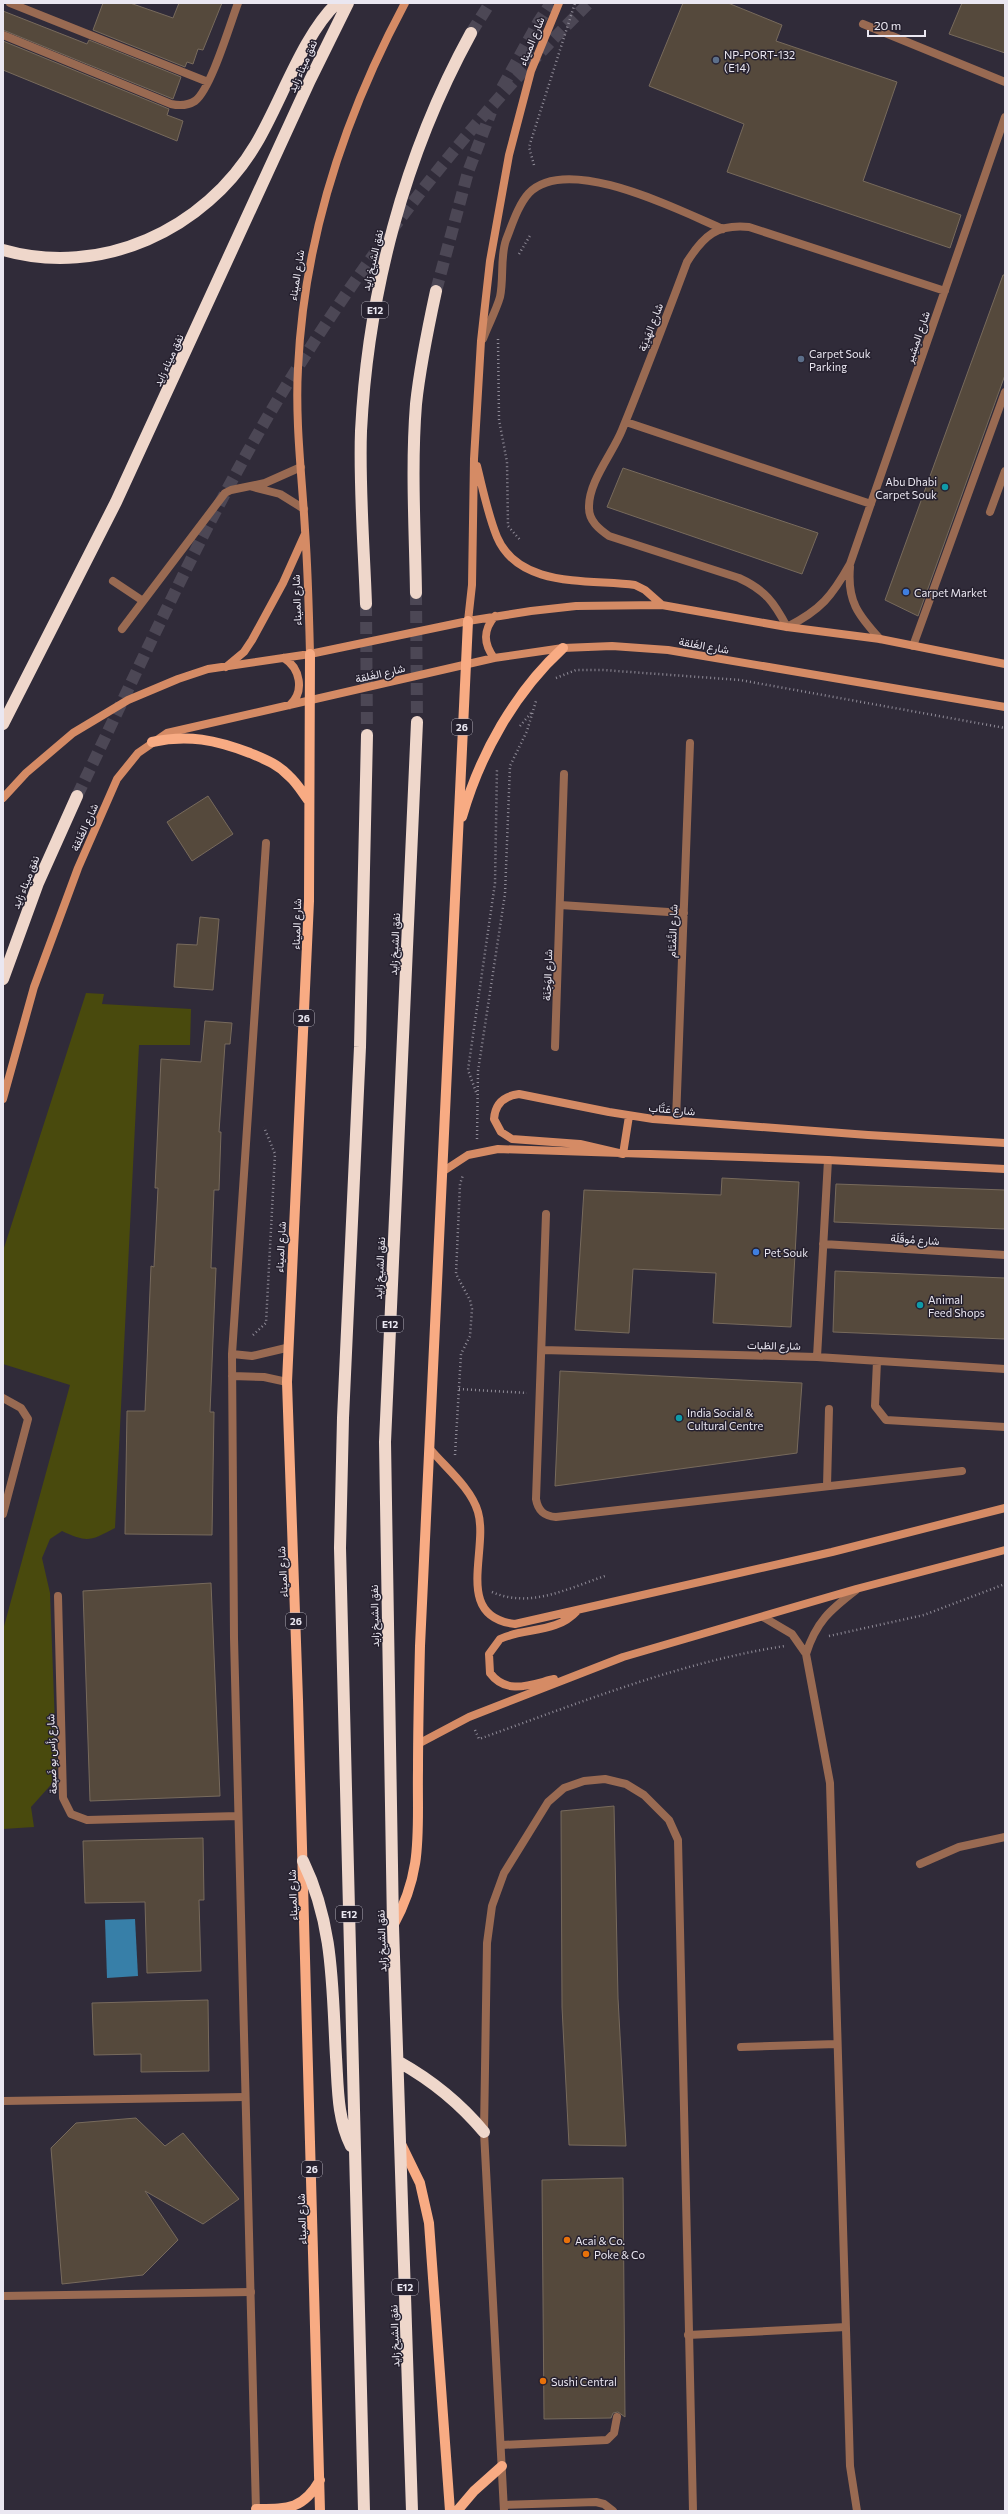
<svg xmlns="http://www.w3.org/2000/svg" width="1008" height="2514" viewBox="0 0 1008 2514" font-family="Commissioner,Vazirmatn,sans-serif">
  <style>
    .green { fill: #494a0d }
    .water { fill: #377fa8 }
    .building { fill: #55493c; stroke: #776a5c }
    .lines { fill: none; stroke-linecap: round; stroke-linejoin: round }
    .highway-tunnel { stroke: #4c4755; stroke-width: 12; stroke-dasharray: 12 6; stroke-linecap: butt }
    .path { stroke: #908c98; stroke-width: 2.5; stroke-dasharray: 1 3; stroke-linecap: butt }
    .lane { stroke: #996a52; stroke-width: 8 }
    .street { stroke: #996a52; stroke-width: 8 }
    .secondary { stroke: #d58b65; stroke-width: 8 }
    .primary { stroke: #f8ab83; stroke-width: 10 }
    .highway { stroke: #efd7cb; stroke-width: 12 }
    .service-dot { fill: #5c6f8a; stroke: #26212f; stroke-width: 1.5 }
    .culture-dot { fill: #0f9aa8; stroke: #26212f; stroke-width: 1.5 }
    .shop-dot { fill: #3f7fe0; stroke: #26212f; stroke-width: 1.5 }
    .food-dot { fill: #e8710a; stroke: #26212f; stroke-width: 1.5 }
    .labels { text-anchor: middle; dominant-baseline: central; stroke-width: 3; stroke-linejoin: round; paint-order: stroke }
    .shield { fill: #26212f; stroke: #afacb7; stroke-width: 1 }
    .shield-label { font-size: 10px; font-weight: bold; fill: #eae7f1 }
    .street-label { font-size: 11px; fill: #eae7f1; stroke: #26212f }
    .poi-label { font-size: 11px; fill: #eae7f1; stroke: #26212f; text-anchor: start }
  </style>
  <rect width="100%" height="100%" fill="#302b39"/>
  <path class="green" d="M86 993 104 994 102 1004 191 1009 190 1045H139L115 1528C90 1541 88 1543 62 1531L50 1539 42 1558 50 1593 57 1778 31 1807 34 1827 3 1829V1630L70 1385 3 1364V1251Z"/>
  <path class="water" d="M135 1919 138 1976 107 1978 105 1920Z"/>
  <path class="building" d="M103 3H130L173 18 179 3H222L203 50 198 49 193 64 187 62 185 67 93 30Z
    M683 3H728L782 25 776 41 897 82 863 181 961 215 950 248 727 172 744 124 649 86Z
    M962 3H1005V53L949 34Z
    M3 11 87 44 89 40 181 77 173 99 3 30Z
    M3 41 169 109 167 115 183 121 177 141 3 70Z
    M1003 275H1005V375L918 616 885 600Z
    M623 468 818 533 802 574 607 507Z
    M208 796 233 834 192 861 167 822Z
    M200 917 219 919 213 990 174 987 177 944 197 945Z
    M205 1021 232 1023 230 1044H225L219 1132H221L219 1190H214L211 1268H216L210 1412H214L212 1535 125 1534 127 1411H145L151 1266 154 1267 158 1188H155L161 1059 201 1062Z
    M722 1178 799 1182 791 1327 713 1323 716 1273 633 1269 629 1333 575 1330 584 1190 721 1195Z
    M836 1184 1005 1190V1229L834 1222Z
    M835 1271 1005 1278V1339L833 1332Z
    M560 1371 802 1383 797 1453 555 1486Z
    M211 1583 220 1796 90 1801 83 1591Z
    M614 1806 618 1998 626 2146 569 2145 562 2007 561 1811Z
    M203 1838 204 1900H199L201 1971 147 1973 145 1902 85 1903 83 1841Z
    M208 2000 209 2071 141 2072V2054L94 2055 92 2003Z
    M136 2118 165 2146 183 2133 239 2199 203 2224 145 2191 178 2240 143 2275 62 2284 51 2148 76 2123Z
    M623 2178 625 2417 618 2412 613 2413 611 2418 544 2419 542 2180Z"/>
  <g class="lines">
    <path class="highway-tunnel" d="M471 33 490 3
      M502 88 539 21 551 3
      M436 291 468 172 491 112
      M416 593 417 722
      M366 604 367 735
      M77 796C142 662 203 524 280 396 367 253 470 120 589 3"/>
    <path class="path" d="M534 165 529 147 575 3
      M519 254 531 234
      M498 339 499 420 507 462 508 526 521 541
      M556 678 576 670H603L740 680 1005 728
      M520 726 531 713
      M476 1092 468 1070 495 883 497 768
      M477 1139 478 1071 505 894 510 766 527 731 536 701
      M253 1335 266 1323 275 1154 264 1127
      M459 1389 527 1393
      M455 1455 461 1354 470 1336 472 1309 470 1300 456 1274 460 1184 463 1175
      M492 1592C530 1609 569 1588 605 1576
      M829 1636 924 1615 1005 1584
      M475 1730 479 1739C579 1703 680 1662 785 1646"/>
    <path class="lane" d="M10 3 208 82
      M863 24 1005 82
      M3 35 171 104C180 106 187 106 195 101 211 89 230 24 238 3
      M945 291 749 227C717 224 704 235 687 262 666 318 645 374 622 430 613 453 588 482 589 508 589 521 599 529 609 536L739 578C765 590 774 602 787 627 821 610 832 596 850 564L1005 117
      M483 339C488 325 496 311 500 297 504 278 500 257 506 240 512 225 518 205 529 193 568 153 680 211 723 229
      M626 422 871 504
      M253 487 280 494 304 509
      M990 512 1005 471
      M850 567C847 601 858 615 880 639
      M113 581 143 601
      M122 629 225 493 231 490 265 483 301 467
      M913 646 1005 392
      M560 905 684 913
      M555 1047 564 774
      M676 1120 690 743
      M546 1214 536 1499C538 1511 544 1516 556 1517L962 1471
      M823 1244 1005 1255
      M542 1350 817 1357 1005 1369
      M817 1357 828 1160
      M877 1361 875 1406 886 1420 1005 1427
      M3 1398 21 1408 28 1419 3 1514
      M827 1486 829 1409
      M763 1617 792 1634 806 1654 830 1783 850 2466 857 2511
      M806 1654C816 1622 830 1610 856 1590
      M920 1864 959 1847 1005 1837
      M741 2047 837 2044
      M3 2101 245 2097
      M3 2296 251 2292
      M688 2335 846 2327
      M501 2445 607 2440 614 2433 617 2417
      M504 2505 596 2502 604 2504 613 2511"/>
    <path class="street" d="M232 1354 252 1356 286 1348
      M232 1376 264 1377 287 1382
      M58 1596 63 1798 71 1814 87 1820 238 1816
      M256 2511 234 1638 232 1354 266 843
      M504 2511 484 2132 487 1943 492 1906 504 1873 548 1802 564 1788 584 1781 605 1779 626 1784 644 1795 669 1820 678 1840 693 2511"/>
    <path class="secondary" d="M477 466C483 490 488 515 497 537 519 589 590 579 635 585L645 590 662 605
      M468 621 472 585 474 459 481 341 490 261 509 155 531 71 559 3
      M310 654C309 613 308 571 305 530 302 476 295 422 298 368 304 239 344 117 405 3
      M284 658C300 668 305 691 290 705
      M494 658C483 643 483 630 495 616
      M226 667 244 652 252 640 283 583 305 534
      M3 798 26 773 73 733 128 700 178 679 208 669 310 654 468 621 531 611 576 606 662 605 787 627 880 639 1005 664
      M3 1099 34 987 78 868 117 779 138 753 167 733 494 658 563 648 612 646 668 650 1005 707
      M629 1116 623 1154 580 1144 512 1139 501 1132 494 1119C495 1104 504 1096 519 1094L609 1112 653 1119 868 1135 1005 1143
      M442 1172 468 1155 498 1149 828 1160 1005 1169
      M430 1449C446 1468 471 1488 478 1512 489 1550 453 1617 515 1624L832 1552 1005 1508
      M554 1679C532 1684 507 1696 490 1673L489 1654 500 1639C525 1627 556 1634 577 1611
      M418 1744 469 1717 623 1657 856 1589 1005 1550"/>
    <path class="primary" d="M310 654 309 901 287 1382 298 1700 320 2511
      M152 742C188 734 216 740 250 753 264 759 278 764 289 776 297 783 302 792 308 800
      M462 817C480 754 515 692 563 648
      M393 1926C424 1870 417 1831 418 1770 418 1729 419 1687 420 1646L468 621
      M401 2144 420 2183 429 2223 450 2511
      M256 2509C287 2509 303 2510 320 2480
      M457 2511 474 2491 502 2466"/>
    <path class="highway" d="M3 250C101 278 205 230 256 144 281 102 303 35 337 3
      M416 593C415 530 411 467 416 404 420 366 428 328 436 291
      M366 604C364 548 359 486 361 431 368 293 404 155 471 33
      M3 724 116 502 310 80 348 3
      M3 979 38 883 77 796
      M303 1861C334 1925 332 1987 336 2057 338 2087 337 2118 351 2146
      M399 2062C433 2081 459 2102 484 2132
      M364 2511 340 1548 343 1418 360 1047 367 735
      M412 2511 393 1926 385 1442 417 722"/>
  </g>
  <g class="service-dot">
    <circle cx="716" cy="60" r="4"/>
    <circle cx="801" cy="359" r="4"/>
  </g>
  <g class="culture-dot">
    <circle cx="945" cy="487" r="4"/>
    <circle cx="920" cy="1305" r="4"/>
    <circle cx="679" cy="1418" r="4"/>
  </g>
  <g class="shop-dot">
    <circle cx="906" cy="592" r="4"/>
    <circle cx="756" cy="1252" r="4"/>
  </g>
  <g class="food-dot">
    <circle cx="567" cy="2240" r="4"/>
    <circle cx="586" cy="2254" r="4"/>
    <circle cx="543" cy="2381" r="4"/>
  </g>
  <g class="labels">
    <g class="shield">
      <rect x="362" y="302" width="26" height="16" rx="3"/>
      <rect x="452" y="719" width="20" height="16" rx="3"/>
      <rect x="294" y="1010" width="20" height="16" rx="3"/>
      <rect x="377" y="1316" width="26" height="16" rx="3"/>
      <rect x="286" y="1613" width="20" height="16" rx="3"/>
      <rect x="336" y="1906" width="26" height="16" rx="3"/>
      <rect x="302" y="2161" width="20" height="16" rx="3"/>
      <rect x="392" y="2279" width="26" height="16" rx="3"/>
    </g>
    <g class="shield-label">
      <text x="375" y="310">E12</text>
      <text x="462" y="727">26</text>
      <text x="304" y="1018">26</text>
      <text x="390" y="1324">E12</text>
      <text x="296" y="1621">26</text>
      <text x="349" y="1914">E12</text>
      <text x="312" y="2169">26</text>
      <text x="405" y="2287">E12</text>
    </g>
    <g class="street-label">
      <text transform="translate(531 41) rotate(-68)">شارع الميناء</text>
      <text transform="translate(302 66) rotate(-66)">نفق ميناء زايد</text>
      <text transform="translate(372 260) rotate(-77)">نفق الشيخ زايد</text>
      <text transform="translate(296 275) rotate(-81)">شارع الميناء</text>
      <text transform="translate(650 327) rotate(-69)">شارع الهَدِيَة</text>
      <text transform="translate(917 337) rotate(-71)">شارع المِشِير</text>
      <text transform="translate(168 360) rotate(-65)">نفق ميناء زايد</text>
      <text transform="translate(296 600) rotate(-92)">شارع الميناء</text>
      <text transform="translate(704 645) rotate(10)">شارع الغَلقة</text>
      <text transform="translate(380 673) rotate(-13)">شارع الغَلقة</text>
      <text transform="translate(84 827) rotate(-66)">شارع الغَلقة</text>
      <text transform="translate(25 882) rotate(-68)">نفق ميناء زايد</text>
      <text transform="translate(296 924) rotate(-88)">شارع الميناء</text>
      <text transform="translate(672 931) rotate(-88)">شارع التَّمْتَام</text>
      <text transform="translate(394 944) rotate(-87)">نفق الشيخ زايد</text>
      <text transform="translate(547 975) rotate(-88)">شارع الوَجْنَة</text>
      <text transform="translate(672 1109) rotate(5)">شارع عَتَّاب</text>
      <text transform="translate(915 1239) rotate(4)">شارع مُوقَلَة</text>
      <text transform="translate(280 1247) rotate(-87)">شارع الميناء</text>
      <text transform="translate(379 1268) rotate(-87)">نفق الشيخ زايد</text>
      <text transform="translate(774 1345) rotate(1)">شارع الظبات</text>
      <text transform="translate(282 1572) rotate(-93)">شارع الميناء</text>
      <text transform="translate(374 1616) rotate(-91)">نفق الشيخ زايد</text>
      <text transform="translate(51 1754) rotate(-92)">شارع رَأس بو ضَبعة</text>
      <text transform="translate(292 1895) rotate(-92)">شارع الميناء</text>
      <text transform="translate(381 1941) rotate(-92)">نفق الشيخ زايد</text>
      <text transform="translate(301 2219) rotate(-92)">شارع الميناء</text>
      <text transform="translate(394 2336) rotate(-92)">نفق الشيخ زايد</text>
    </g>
    <g class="poi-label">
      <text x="724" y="54">NP-PORT-132<tspan x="724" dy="13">(E14)</tspan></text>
      <text x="809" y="353">Carpet Souk<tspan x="809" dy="13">Parking</tspan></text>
      <text x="937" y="481" text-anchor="end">Abu Dhabi<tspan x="937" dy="13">Carpet Souk</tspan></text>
      <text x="914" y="592">Carpet Market</text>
      <text x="764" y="1252">Pet Souk</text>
      <text x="928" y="1299">Animal<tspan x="928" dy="13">Feed Shops</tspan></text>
      <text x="687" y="1412">India Social &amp;<tspan x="687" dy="13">Cultural Centre</tspan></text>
      <text x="575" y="2240">Acai &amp; Co.</text>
      <text x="594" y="2254">Poke &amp; Co</text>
      <text x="551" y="2381">Sushi Central</text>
    </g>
  </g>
  <rect width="1008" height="2514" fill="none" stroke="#eae7f1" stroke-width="8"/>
  <path d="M868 30v6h57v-6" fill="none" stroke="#eae7f1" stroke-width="2"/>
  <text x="874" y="30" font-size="12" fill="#eae7f1" stroke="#26212f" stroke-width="3" paint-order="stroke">20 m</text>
</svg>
